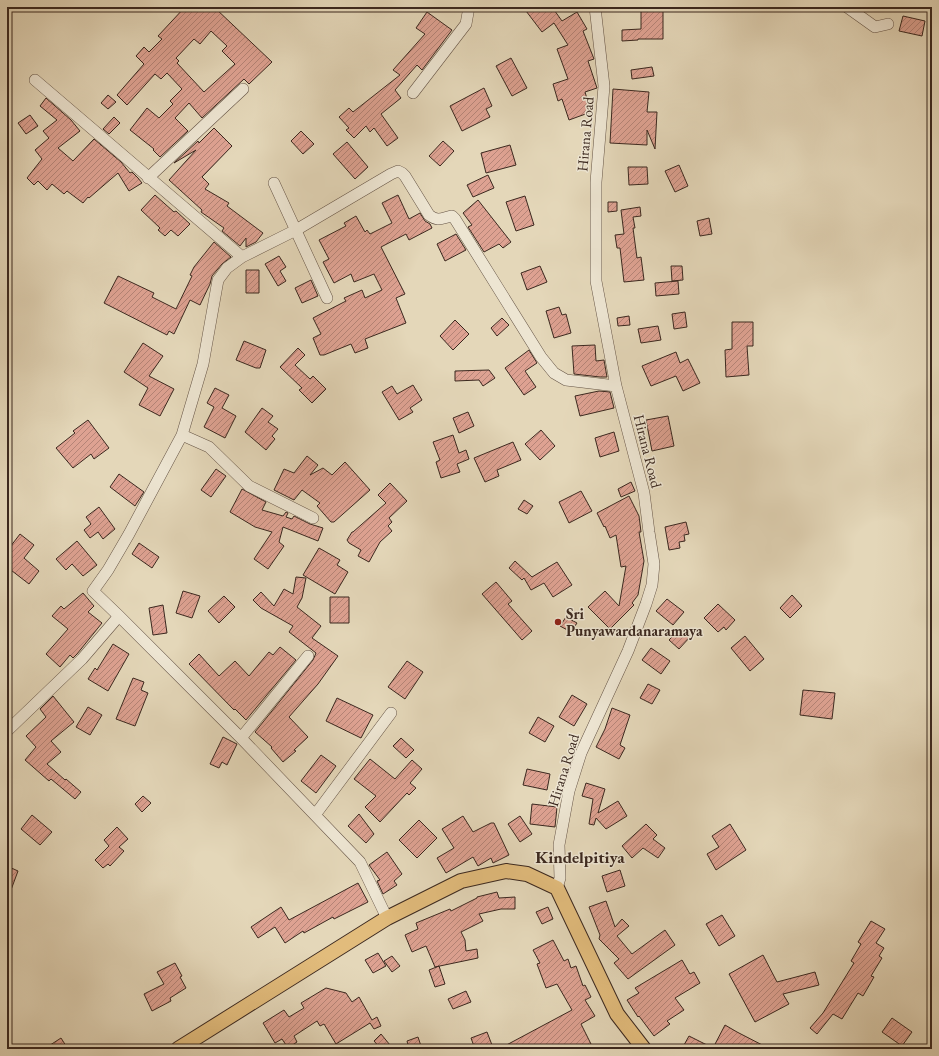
<svg xmlns="http://www.w3.org/2000/svg" width="939" height="1056" viewBox="0 0 939 1056" font-family="'EB Garamond',serif">
  <style>
    .building { fill: url(#building-hatch); stroke: #3b281f; fill-rule: evenodd }
    .lines { fill: none; stroke-linecap: round; stroke-linejoin: round }
    .minor-casing { stroke: #655446; stroke-width: 12 }
    .major-casing { stroke: #3b281f; stroke-width: 16 }
    .minor { stroke: #ede5d2; stroke-width: 11 }
    .major { stroke: #e2bc7c; stroke-width: 14 }
    .poi-dot { fill: #8f2418; stroke: #ede5d2; stroke-width: 1.5 }
    .labels { text-anchor: middle; dominant-baseline: central; stroke-width: 3; stroke-linejoin: round; paint-order: stroke }
    .street-label { font-size: 15px; fill: #3b281f; stroke: #ede5d2 }
    .poi-label { font-size: 15px; font-weight: bold; fill: #3b281f; stroke: #ede5d2; text-anchor: start }
    .quarter-label { font-size: 17px; font-weight: bold; fill: #3b281f; stroke: #ede5d2 }
  </style>
  <defs>
    <pattern id="building-hatch" width="6" height="6" patternUnits="userSpaceOnUse"><rect width="6" height="6" fill="#dea292"/><path d="M-1 1l2-2M0 6l6-6M5 7l2-2" fill="none" stroke="#b58477"/></pattern>
  </defs>
  <rect width="100%" height="100%" fill="#e4d7b9"/>
  <filter id="stains"><feTurbulence type="fractalNoise" baseFrequency=".005" numOctaves="4"/><feColorMatrix values="0 0 0 0 .2 0 0 0 0 .09 0 0 0 0 .02 0 0 0 .5 -.17"/></filter>
  <radialGradient id="worn" r=".72"><stop offset=".6" stop-color="#630" stop-opacity="0"/><stop offset="1" stop-color="#630" stop-opacity=".3"/></radialGradient>
  <path class="building" d="M185 7H214L272 62 249 84 244 79 202 118 189 103 175 118 188 131 160 157 153 150 154 149 130 130 147 108 159 118 173 104 170 101 182 89 167 73 161 79 155 74 127 105 117 95 144 64 136 56 144 47 149 52 162 39 158 36ZM211 31 227 46 222 51 235 64 204 92 177 63 179 61 176 58 194 39 200 44Z
    M523 7H552L562 21 577 12 587 29 583 31 594 59 588 61 597 88 585 92 591 112 569 120 562 99 558 101 553 84 568 79 557 49 568 45 554 23 542 32Z
    M641 7H663V39H638V40L622 41V30L641 29Z
    M427 12 452 30 422 70 417 65 395 90 401 98 381 114 398 138 387 146 374 128 370 132 366 126 354 138 346 130 349 128 339 117 349 108 353 112 400 75 393 70 425 34 416 28Z
    M903 16 925 21 922 36 899 31Z
    M511 58 527 88 512 96 496 66Z
    M652 67 654 76 632 79 631 70Z
    M484 88 492 106 486 109 490 117 462 131 450 106Z
    M613 89 649 92 647 112H657L655 149 647 130V145L610 143Z
    M108 95 116 102 108 109 101 103Z
    M46 98 71 120 80 131 58 148 73 161 94 139 121 162 130 173 132 172 138 178 142 183 129 191 118 173 89 198 88 197 83 203 67 191 64 194 52 184 47 190 38 181 34 185 27 178 42 159 35 150 49 138 43 131 57 120 40 106Z
    M30 115 38 126 26 134 18 123Z
    M114 117 120 123 109 134 103 129Z
    M214 128 232 146 202 177 209 184 205 189 229 203 227 206 263 233 256 242 246 247V238L240 246 222 231 224 228 201 212 202 210 169 180 196 150 174 163 198 141 199 143Z
    M301 131 314 144 303 154 291 141Z
    M443 141 454 151 440 166 429 156Z
    M347 142 368 167 355 179 333 154Z
    M510 145 516 165 486 173 481 153Z
    M679 165 688 186 675 192 665 171Z
    M628 167H647L648 184 629 185Z
    M488 175 494 188 473 197 467 185Z
    M155 195 174 212 176 211 190 224 178 236 171 230 165 236 158 230 160 228 141 210Z
    M398 195 409 219 420 213 425 221 430 224 432 228 409 240 406 234 381 247 405 294 396 298 406 323 365 339 368 348 355 353 351 344 324 355H320L313 338 321 334 313 318 346 301 344 298 362 290 365 298 382 290 374 274 354 282 351 274 334 283 323 262 329 259 319 240 346 226 344 223 356 216 365 232 367 230 370 234 392 223 382 203Z
    M525 196 534 225 516 231 506 202Z
    M478 200 511 242 503 248 499 244 484 252 468 227 472 225 463 213Z
    M608 202H617V211L608 212Z
    M640 207 641 216 633 217 635 228H633L637 258 641 257 644 280 624 282 620 248H617L615 235 624 234 621 210Z
    M709 218 712 234 700 236 697 221Z
    M456 234 466 250 445 261 437 244Z
    M214 242 231 257 222 264 212 276 210 284 200 305 190 300 174 334 169 331 167 335 104 303 118 276 154 293 152 297 176 309 192 276 190 275 194 267Z
    M279 256 286 267 280 271 286 281 278 286 265 264Z
    M540 266 547 282 527 290 521 273Z
    M671 266H682L683 280 672 281Z
    M246 270H259V293H246Z
    M311 280 318 296 302 303 295 288Z
    M678 281 679 294 656 296 655 283Z
    M559 307 562 315 566 314 571 333 554 338 546 311Z
    M685 312 687 327 674 329 672 314Z
    M629 316 630 325 618 326 617 318Z
    M502 318 509 325 497 336 491 328Z
    M455 320 469 334 453 350 440 336Z
    M732 322H753V346H747L749 375 726 377 725 350 732 349Z
    M658 326 661 340 641 343 638 329Z
    M244 341 266 350 260 368H256L236 360Z
    M143 343 163 356 149 376 174 389 160 416 139 405 148 388 124 372Z
    M595 345 596 361 604 360 607 377H600L574 374 572 346Z
    M298 348 305 355 295 365 310 379 313 376 326 389 312 403 299 390 302 388 280 367Z
    M529 350 537 363 525 371 536 387 524 395 505 368Z
    M676 352 680 363 688 359 700 383 683 391 676 376 651 386 642 366Z
    M489 370 495 378 483 386 479 380 455 381V371Z
    M413 385 422 400 410 408 413 412 399 420 382 392 392 386 397 394Z
    M215 388 229 395 222 408 236 416 225 438 204 427 214 407 207 403Z
    M599 391 610 392 614 408 580 416 575 396Z
    M262 408 273 416 268 422 278 429 272 436 275 439 266 450 245 432Z
    M468 412 474 426 459 433 453 418Z
    M668 416 674 446 652 451 646 420Z
    M88 420 109 448 94 459 91 454 73 468 56 448 75 433 73 431Z
    M541 430 555 446 540 460 525 444Z
    M614 432 619 451 600 457 595 438Z
    M453 435 459 453 466 450 469 459 457 464 460 472 441 478 436 462 440 460 433 442Z
    M513 442 521 460 497 470 499 476 485 482 474 458Z
    M307 456 318 465 310 475 323 468 332 475 345 462 370 490 334 522H331L317 506 320 503 302 490 294 500 274 490 284 469 294 473Z
    M216 469 226 476 211 497 201 490Z
    M119 474 144 492 135 506 110 487Z
    M631 482 635 491 621 497 618 489Z
    M390 483 407 501 389 518 392 522 388 526 392 531 380 542 369 562 358 556 361 550 349 543 347 540 352 532H353L386 503 378 495Z
    M242 489 266 502 262 510 283 516 286 512 288 513 286 517 292 519 294 516 310 524 323 528 318 541 283 527 279 542 284 546 268 569 254 559 272 532 255 527 230 512Z
    M581 491 592 511 569 523 559 502Z
    M629 496 639 516 641 532H639L644 561 638 595 632 603 634 605 610 629 588 607 605 591 619 606 626 566 621 567 616 535 610 538 605 526 604 527 597 513Z
    M524 500 533 506 527 514 518 509Z
    M99 507 115 529 103 539 98 532 90 538 84 530 91 524 86 517Z
    M686 522 689 534 684 535 685 541 679 542 680 548 669 550 665 527Z
    M20 534 34 545 24 558 39 571 29 584 7 567V551Z
    M77 541 97 565 83 576 72 564 66 570 56 559Z
    M139 543 159 557 152 568 132 554Z
    M319 548 340 560 337 565 348 572 335 594 303 575Z
    M515 561 532 577 557 562 572 585 553 597 544 583 531 590 524 578 522 580 509 568Z
    M296 577 306 578 302 598 297 607 321 626 312 638 338 656 318 684 289 717 308 737 294 750 296 751 283 762 271 748 272 747 255 732 313 660 316 653 289 632 293 626 261 608 253 600 261 592 274 606 284 589 293 594Z
    M496 582 512 601 508 604 532 631 522 640 482 594Z
    M183 591 200 596 192 618 176 613Z
    M83 593 94 606 88 612 102 623 77 654 73 658 70 655 60 667 46 654 68 629 52 616 61 606 64 609Z
    M792 595 802 606 790 618 780 608Z
    M224 596 235 607 219 623 208 611Z
    M330 597H349V623H330Z
    M667 599 684 612 673 625 656 611Z
    M718 604 735 620 726 630 724 627 718 632 704 618Z
    M163 605 167 633 153 635 149 608Z
    M566 617 577 623 571 632 560 626Z
    M681 628 690 637 679 649 669 640Z
    M745 636 764 659 750 671 731 648Z
    M113 644 129 654 108 691 88 679 95 668 97 670Z
    M280 647 296 660 246 720 235 709 234 710 189 664 199 654 219 676 235 661 249 676 269 652 273 655Z
    M651 648 670 661 661 674 642 660Z
    M407 661 423 672 405 699 388 687Z
    M133 678 144 682 141 690 148 693 135 726 116 719Z
    M648 684 660 690 652 704 640 698Z
    M803 690 835 693 832 719 800 715Z
    M572 695 587 704 574 726 559 717Z
    M53 696 74 722 51 741 61 752 47 764 65 780 66 779 81 792 75 799 51 779 49 781 25 760 36 747 26 736 46 717 40 709Z
    M337 698 373 715 361 738 326 721Z
    M88 707 102 715 90 735 76 727Z
    M612 708 630 715 620 745 625 748 619 759 596 747 605 729Z
    M538 717 554 726 545 742 529 733Z
    M223 737 237 744 227 765 222 762 219 768 210 764Z
    M401 738 414 750 406 758 393 746Z
    M321 755 336 766 316 793 301 781Z
    M370 759 395 779 412 760 422 769 410 783 416 788 409 795 407 793 380 822 365 807 376 796 354 779Z
    M527 769 550 774 547 790 523 785Z
    M586 783 605 789 598 813 618 801 627 816 606 829 596 818 594 825 589 824 593 799 582 796Z
    M143 796 151 803 142 812 135 804Z
    M532 804 557 807 555 827 530 824Z
    M359 814 374 834 366 843 348 826Z
    M32 815 52 832 40 845 21 829Z
    M463 816 473 832 491 823H494L509 855 493 863 491 858 478 866 473 857 446 873 437 858 454 848 442 829Z
    M520 816 532 834 520 842 508 824Z
    M419 820 437 838 417 858 399 840Z
    M646 824 657 835 653 839 665 848 658 858 643 848 632 858 622 846Z
    M730 824 746 850 716 870 707 854 719 847 712 836Z
    M117 827 128 839 119 847 124 851 110 866 108 864 103 868 95 860 109 846 104 840Z
    M387 852 402 874 394 881 397 885 383 894 377 881 380 880 369 865Z
    M7 866 18 871 8 898H7Z
    M620 870 625 886 607 892 602 876Z
    M358 883 368 902 334 919 333 917 304 933 303 931 285 943 275 927 258 938 251 927 281 907 289 920Z
    M497 892 499 898 515 897V909H501L479 914 483 921 461 932 465 940 466 951 477 949 478 958 435 967 426 946 412 952 405 935 418 929 416 923 450 909 451 911 477 898V897Z
    M606 901 615 927 622 919 629 926 617 936 632 954 665 930 675 945 628 979 614 963 619 959 599 939 600 935 589 907Z
    M548 907 553 919 542 924 536 912Z
    M722 915 735 936 719 946 706 924Z
    M871 921 885 929 876 943 884 948 879 956 882 958 871 976 874 977 863 996 858 993 842 1019 833 1014 817 1034 810 1028 823 1013 854 963 851 961 861 944 858 942Z
    M553 940 564 961 568 959 571 968 576 966 583 986 585 985 591 997 585 1000 595 1016 581 1024 591 1044 582 1049H499L572 1010 557 984 546 988 537 964 540 963 533 950Z
    M378 953 386 966 373 973 365 960Z
    M763 955 777 982 815 972 819 985 783 994 789 1004 755 1022 729 974Z
    M392 956 400 966 392 972 384 961Z
    M682 960 690 974 694 972 700 983 675 998 684 1010 667 1021 670 1024 654 1036 639 1016 638 1017 627 1000 639 993 635 988Z
    M175 963 182 976 180 977 186 988 170 998 171 1001 152 1011 144 994 164 984 157 972Z
    M439 966 445 984 435 987 429 970Z
    M326 988 346 993 352 1002 359 997 372 1020 377 1017 381 1026 374 1029 370 1023 336 1044 324 1024 320 1026 317 1021 294 1036 297 1042 288 1048 282 1039 275 1043 263 1023 284 1010 289 1017 304 1008 301 1003Z
    M466 991 471 1002 453 1009 448 999Z
    M892 1018 912 1032 902 1046 882 1032Z
    M725 1025 737 1032 770 1049H692L684 1045 689 1036 713 1048Z
    M487 1032 492 1045 481 1049H475L471 1038Z
    M381 1034 390 1045 386 1049H381L374 1041Z
    M418 1037 422 1049H409L407 1041Z
    M61 1038 68 1049H44Z"/>
  <g class="lines">
    <defs>
      <path id="minor" d="M847 7 875 27 888 24
        M35 80 242 257
        M413 93 466 24 469 7
        M148 178 243 89
        M274 183 327 298
        M182 435 209 447 249 486 313 518
        M7 731 82 659 119 616
        M241 738 308 656
        M315 815 391 713
        M557 888 560 878 559 845 569 791 581 753 628 651 646 604 652 585 654 564 649 532 644 493 616 386 596 281V182L604 86 595 7
        M387 918 360 862 241 738 119 616 93 591 108 570 129 534 182 435 203 364 218 280 227 268 242 257 296 230 391 174 398 171 402 173 405 176 429 215C438 222 442 218 452 216L455 219 541 357 554 373 566 380 616 386"/>
      <path id="major" d="M178 1049 387 918 461 881 506 871 527 874 557 888 617 1014 644 1049"/>
    </defs>
    <use href="#minor" class="minor-casing"/>
    <use href="#major" class="major-casing"/>
    <use href="#minor" class="minor"/>
    <use href="#major" class="major"/>
  </g>
  <circle class="poi-dot" cx="558" cy="622" r="4"/>
  <g class="labels">
    <g class="street-label">
      <text transform="translate(585 134) rotate(-85)">Hirana Road</text>
      <text transform="translate(648 451) rotate(76)">Hirana Road</text>
      <text transform="translate(563 770) rotate(-73)">Hirana Road</text>
    </g>
    <g class="poi-label">
      <text x="566" y="613">Sri<tspan x="566" dy="17">Punyawardanaramaya</tspan></text>
    </g>
    <g class="quarter-label">
      <text x="580" y="857">Kindelpitiya</text>
    </g>
  </g>
  <rect width="939" height="1056" fill="none" stroke="#e4d7b9" stroke-width="24"/>
  <rect x="8" y="8" width="923" height="1040" fill="none" stroke="#3b281f" stroke-width="2"/>
  <rect x="12" y="12" width="915" height="1032" fill="none" stroke="#3b281f"/>
  <rect width="100%" height="100%" filter="url(#stains)"/>
  <rect width="100%" height="100%" fill="url(#worn)"/>
</svg>
